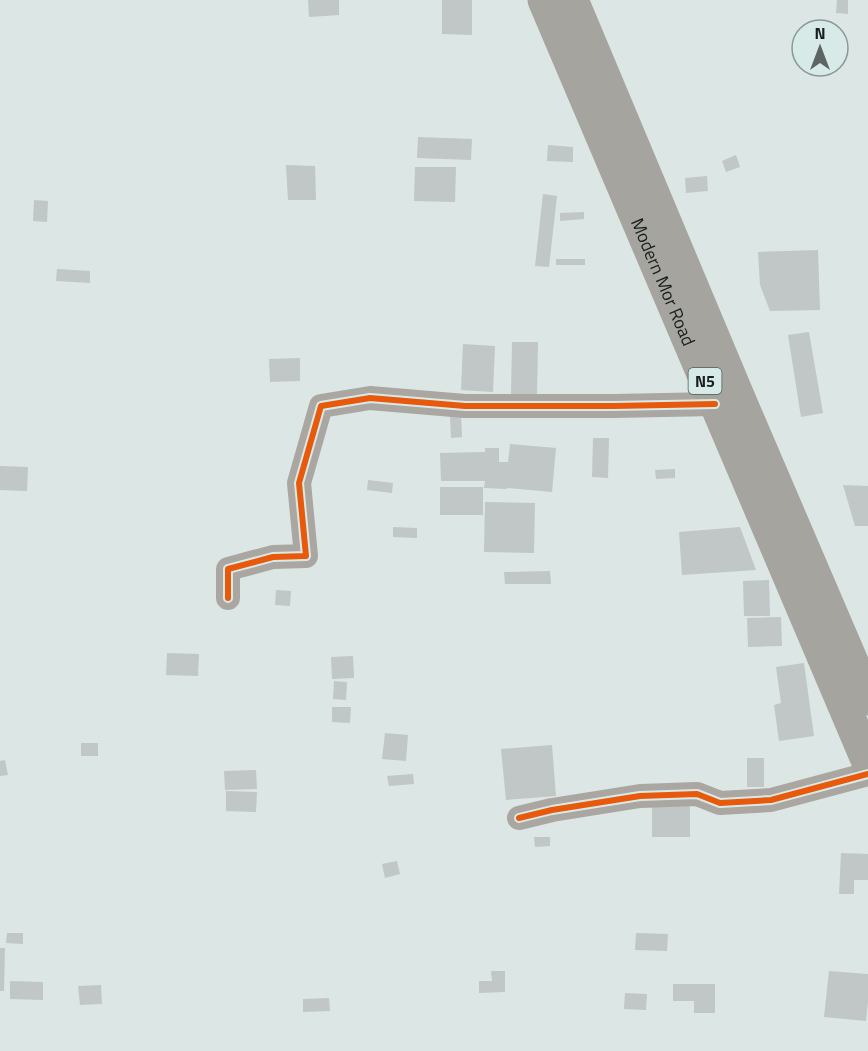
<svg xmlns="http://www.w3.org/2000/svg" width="868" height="1051" viewBox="0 0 868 1051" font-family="'Titillium Web',sans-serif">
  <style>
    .building { fill: #c0c7c6 }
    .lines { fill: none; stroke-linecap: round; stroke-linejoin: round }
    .minor { stroke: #aaa6a1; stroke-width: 24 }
    .highway { stroke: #a5a49e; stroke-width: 33 }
    .cycleway-casing { stroke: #d8eae8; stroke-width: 10 }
    .cycleway { stroke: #e8590c; stroke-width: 6 }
    .labels { text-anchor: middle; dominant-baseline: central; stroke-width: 5; stroke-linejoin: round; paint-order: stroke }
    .shield { fill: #d8eae8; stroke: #525b5a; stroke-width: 1.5 }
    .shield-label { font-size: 16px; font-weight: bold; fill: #181e1d }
    .street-label { font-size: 18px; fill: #181e1d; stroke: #d8eae8 }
  </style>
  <rect width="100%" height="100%" fill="#dce6e4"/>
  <path class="building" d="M308 0H339V15L309 17Z
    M442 0H472V35L442 34Z
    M837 0H848V14L836 13Z
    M418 137 472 139 471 160 417 158Z
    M548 145 573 147V162L547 161Z
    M736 155 740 167 726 172 722 161Z
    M286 165 315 166 316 200H288Z
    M415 167H456L455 202 414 201Z
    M707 176 708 191 686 193 685 178Z
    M543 194 557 196 549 267 535 266Z
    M34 200 48 201 47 222 33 221Z
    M584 212V219L560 221V213Z
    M818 250 820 310 770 311 760 285 758 252Z
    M556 259H585V265H556Z
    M57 269 90 271V283L56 281Z
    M809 332 823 413 801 417 788 335Z
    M512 342H538L537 395H511Z
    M463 344 495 346 493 392 461 390Z
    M300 358V381L270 382 269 359Z
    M461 415 462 437 451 438 450 416Z
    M593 438H609L608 478 592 477Z
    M510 444 556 448 552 492 507 488V489L484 488 485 481H441L440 453 485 452V448H499V462H508Z
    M0 466 28 467 27 491 0 490Z
    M675 469V478L656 479 655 470Z
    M368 480 393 483 392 493 367 490Z
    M843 485 868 486V526H855Z
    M440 487H483V515H440Z
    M485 502 535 503 534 553 484 552Z
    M393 527 417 528V538L393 537Z
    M740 527 756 570 682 575 679 532Z
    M550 571 551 584H505L504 572Z
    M769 580 770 616H744L743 581Z
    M276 590 291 591 290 606 275 605Z
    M781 617 782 646 748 647 747 618Z
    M167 653 199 654 198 676 166 675Z
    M353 656 354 678 332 679 331 657Z
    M804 663 814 736 779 741 774 705 781 703 776 667Z
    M334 681 347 682 346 700 333 699Z
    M332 707H351L350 723 332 722Z
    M385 733 408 735 406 761 382 759Z
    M81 743H98V756H81Z
    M552 745 556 796 506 800 501 749Z
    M747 758H764V787H747Z
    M5 760 8 775 0 776V761Z
    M256 770 257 789 225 790 224 771Z
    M413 774 414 784 389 786 387 776Z
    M226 791 257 792 256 812 226 811Z
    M652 797H690V837H652Z
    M534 837H550V846L535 847Z
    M841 853 868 854V880H854V894H839Z
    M397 861 400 874 385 878 382 864Z
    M7 933H23V944L6 943Z
    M636 933 668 934 667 951 635 950Z
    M0 948H5L4 991H0Z
    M491 971H505V992L479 993V981H492Z
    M829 971 868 974V1002L866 1021 824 1017Z
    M10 981 43 982V1000L10 999Z
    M673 984H715V1013H694V1001H673Z
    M101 985 102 1004 80 1005 78 986Z
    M625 993 647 994 646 1010 624 1009Z
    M329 998 330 1011 303 1012V999Z"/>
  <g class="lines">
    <path class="minor" d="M228 598V569L273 557 306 556 299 483 321 406 370 398 465 406H614L715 404
      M519 818 552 810 640 796 697 794 720 803 771 800 868 774"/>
    <g class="highway">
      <path id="s1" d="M544 0 868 762"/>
      <path d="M572 0 738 396 868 699"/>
    </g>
    <defs>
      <path id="cycleway" d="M228 598V569L273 557 306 556 299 483 321 406 370 398 465 406H614L715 404
        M519 818 552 810 640 796 697 794 720 803 771 800 868 774"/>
    </defs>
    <use href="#cycleway" class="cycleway-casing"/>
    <use href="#cycleway" class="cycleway"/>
  </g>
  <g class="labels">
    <rect class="shield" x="688.5" y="368" width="33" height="26" rx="4.5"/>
    <g class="shield-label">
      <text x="705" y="381">N5</text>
    </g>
    <g class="street-label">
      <text stroke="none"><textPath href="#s1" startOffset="306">Modern Mor Road</textPath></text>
    </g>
  </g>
  <g transform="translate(820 48)"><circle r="28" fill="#d8eae8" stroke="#8b9897" stroke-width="1.5"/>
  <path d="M0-4.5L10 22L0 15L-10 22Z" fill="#5d6463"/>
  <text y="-9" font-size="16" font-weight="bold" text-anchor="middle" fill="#181e1d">N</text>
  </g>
</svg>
